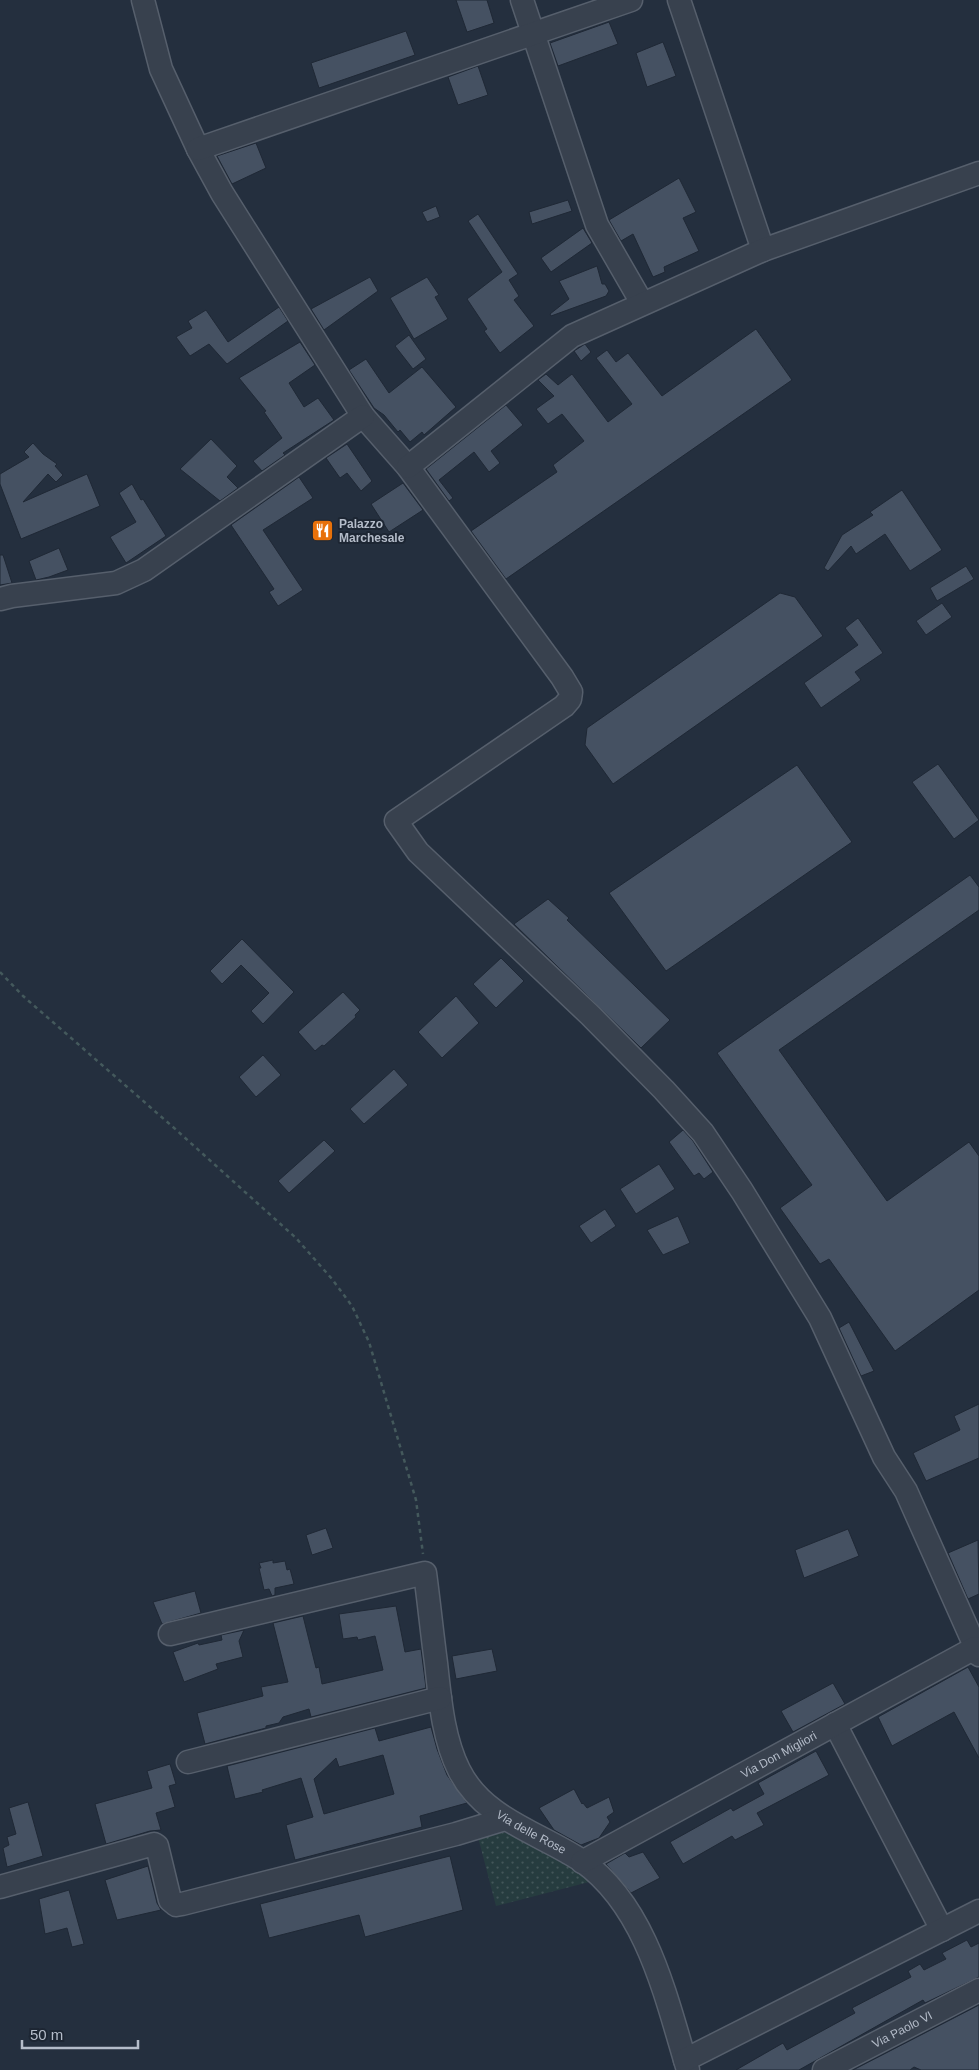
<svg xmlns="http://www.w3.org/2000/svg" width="979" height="2070" viewBox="0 0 979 2070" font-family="Arial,sans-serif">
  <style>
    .grass { fill: url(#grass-dots) }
    .building { fill: #455162; stroke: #1f2835; fill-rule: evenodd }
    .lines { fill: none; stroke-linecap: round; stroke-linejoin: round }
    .minor-casing { stroke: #565f6c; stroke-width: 25 }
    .path { stroke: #44595c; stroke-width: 2.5; stroke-dasharray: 4 4; stroke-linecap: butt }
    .minor { stroke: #38414e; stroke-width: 22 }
    .labels { text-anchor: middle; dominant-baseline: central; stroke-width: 4; stroke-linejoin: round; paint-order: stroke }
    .poi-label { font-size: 12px; font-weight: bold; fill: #b4bcc9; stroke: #1d2633; text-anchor: start }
    .street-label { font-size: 12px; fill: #b4bcc9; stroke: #1d2633 }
  </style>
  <defs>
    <pattern id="grass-dots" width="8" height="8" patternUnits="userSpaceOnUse" patternTransform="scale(1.25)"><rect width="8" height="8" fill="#263c3f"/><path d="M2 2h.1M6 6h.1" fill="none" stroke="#435659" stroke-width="1.8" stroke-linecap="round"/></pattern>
  </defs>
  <rect width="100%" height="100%" fill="#242f3e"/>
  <path class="grass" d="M499 1832C532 1834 566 1863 593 1881L496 1906 478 1837Z"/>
  <path class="building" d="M456 0H487L494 23 467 32Z
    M609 22 618 44 558 66 550 43Z
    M406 31 415 55 319 88 311 63Z
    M663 42 676 76 647 87 636 53Z
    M478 66 488 95 458 105 448 77Z
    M256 143 266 168 232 184 217 156Z
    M679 178 696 212 683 218 699 251 664 267 665 272 653 277 633 234 621 241 609 220Z
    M568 200 572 211 532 224 529 212Z
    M436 206 440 217 427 222 422 212Z
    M478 214 518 274 509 280 519 296 514 300 534 326 500 353 484 331 487 329 467 299 502 272 468 221Z
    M583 228 592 243 551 272 541 258Z
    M597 266 602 284H605L609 291 606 296 551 316 550 314 569 299 559 281Z
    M370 277 378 291 324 330 311 309Z
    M427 277 439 295 435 297 448 319 414 339 390 298Z
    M279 307 288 321 227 364 209 344 190 356 176 337 192 328 188 321 206 310 228 342Z
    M756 329 792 380 506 579 471 531 557 472 553 465 584 441 562 414 548 424 536 409 554 396 538 380 546 374 558 385 572 374 608 422 632 404 596 358 607 350 616 362 628 353 662 396Z
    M409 335 426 359 413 369 395 346Z
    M300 342 315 365 289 383 304 407 318 398 334 420 283 453 285 455 262 471 253 461 282 438 264 412 266 411 239 378Z
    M585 344 591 352 581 361 574 351Z
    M366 359 389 393 422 367 456 407 424 435 422 432 410 442 400 430 398 432 384 415 374 408 349 370Z
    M506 405 523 425 491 451 500 463 489 472 474 452 439 480 453 498 449 501 426 469Z
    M211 439 237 466 227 477 238 488 220 501 180 469Z
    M33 443 43 454 57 464 55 466 63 475 56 482 48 474 23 502 87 474 100 506 21 539 0 484V474L29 457 24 452Z
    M347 444 372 481 361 491 347 473 340 478 326 458Z
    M299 477 313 498 263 530 303 590 278 606 269 592 274 589 231 525Z
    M403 483 423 510 389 532 371 504Z
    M132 484 141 500 143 499 166 536 126 563 110 537 136 522 119 493Z
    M902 490 942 550 910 571 885 534 856 554 851 546 828 571 824 568 842 535 873 515 870 512Z
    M59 548 68 570 49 577 36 580 29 561Z
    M0 555H3L12 583 0 585Z
    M966 566 974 579 937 601 930 588Z
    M780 593 795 597 823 636 613 784 585 745 587 728Z
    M942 603 952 617 926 635 916 621Z
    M858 618 883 653 855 672 861 680 821 708 804 683 858 645 845 628Z
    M938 764 979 820 954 839 912 782Z
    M797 765 852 842 666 971 609 893Z
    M970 875 979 887V910L779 1050 887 1201 969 1142 979 1156V1290L895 1351 829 1259 820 1264 780 1208 812 1185 717 1053Z
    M548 899 569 918 567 920 670 1020 641 1048 514 924Z
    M242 939 294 992 263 1024 251 1011 269 993 241 965 222 984 210 971Z
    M501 958 524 981 496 1008 473 984Z
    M343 992 360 1010 355 1015 356 1017 324 1046 322 1045 315 1051 298 1032Z
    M456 996 479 1023 442 1058 418 1032Z
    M263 1055 281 1075 256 1097 239 1077Z
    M394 1069 408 1085 364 1124 350 1109Z
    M683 1130 693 1141 713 1172 704 1179 699 1173 694 1176 669 1142Z
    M324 1140 335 1151 289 1193 278 1181Z
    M659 1164 675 1189 636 1214 620 1189Z
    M605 1209 616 1226 591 1243 579 1226Z
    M678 1216 690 1243 663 1255 647 1230Z
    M849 1322 874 1371 861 1376 839 1328Z
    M979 1404V1458L926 1481 913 1453 960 1430 954 1416Z
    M326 1528 333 1548 312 1555 306 1535Z
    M848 1529 859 1556 804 1578 795 1550Z
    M978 1540 979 1594 968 1599 948 1553Z
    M273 1560V1563L285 1561 287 1570 290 1569 294 1584 275 1588V1595L272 1596 269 1589 264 1590 259 1568H261L259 1563Z
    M195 1591 201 1613 162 1624 153 1602Z
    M396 1606 405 1652 421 1649 426 1688 311 1717 309 1709 283 1717 279 1723 266 1726V1728L205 1744 197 1713 263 1696 261 1687 288 1682 273 1623 303 1616 316 1668 319 1667 322 1684 383 1670 375 1636 358 1640 357 1637 343 1639 339 1614Z
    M244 1630 239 1641 243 1657 216 1664 218 1669 184 1682 173 1652 198 1643 199 1645 222 1640 221 1635Z
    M492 1649 497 1671 456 1679 452 1656Z
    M968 1667 979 1687V1758L954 1712 892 1746 878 1717Z
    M833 1683 845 1704 793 1732 781 1711Z
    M431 1727 437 1749 447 1775 467 1803 420 1816 422 1827 295 1860 286 1825 313 1817 301 1778 262 1790 263 1792 235 1799 227 1766 375 1728 379 1741ZM383 1755 394 1794 324 1814 314 1779 336 1758 339 1767Z
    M816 1751 829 1775 757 1813 764 1825 735 1840 732 1836 683 1864 670 1842 731 1808 733 1811 764 1794 758 1783Z
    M170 1764 176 1784 169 1786 175 1807 156 1813 161 1830 150 1831 106 1844 95 1804 152 1788 147 1771Z
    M574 1789 582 1804 583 1803 587 1808 609 1797 614 1812 607 1817 610 1822 599 1838 581 1845 554 1830 539 1808Z
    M28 1802 43 1856 7 1867 3 1848 9 1845 7 1837 16 1834 9 1808Z
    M643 1852 660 1878 631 1893 606 1864 625 1853 629 1857Z
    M450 1856 463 1910 365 1937 359 1915 269 1938 260 1904Z
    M148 1866 157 1903 161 1910 117 1920 105 1880Z
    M69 1890 84 1944 72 1947 67 1928 45 1934 39 1899Z
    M967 1940 971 1947 979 1943V1977L925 2003 923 2000 799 2070H736L783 2043 787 2050 855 2013 852 2008 911 1977 908 1971 920 1964 924 1970 946 1959 942 1953Z
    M979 2005V2070H921L914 2067 910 2070H853Z"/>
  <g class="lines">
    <defs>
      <g id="minor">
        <path d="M143 0 161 69 198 149 222 193 363 416 408 467 562 677 571 692 570 699 564 706 396 821 418 852 590 1015 664 1090 703 1133 742 1191 820 1318 884 1457 906 1491 979 1655"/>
        <path d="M522 0 597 225 642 303"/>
        <path d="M679 0 763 250"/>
        <path d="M198 149 631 0"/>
        <path d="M408 467 572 336 763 250 979 173"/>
        <path d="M0 599 12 596 116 583 144 570 363 416"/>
        <path id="s1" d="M170 1634 425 1573C429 1603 432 1633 436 1663 440 1699 443 1738 459 1770 483 1819 540 1833 582 1861 647 1907 666 1998 688 2070"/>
        <path d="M835 1724 942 1930"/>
        <path d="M188 1762 440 1698"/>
        <path id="s2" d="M582 1862 975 1648"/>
        <path d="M0 1887 154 1844 157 1846 170 1900 176 1905 182 1904 456 1834 505 1819"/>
        <path d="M685 2060 979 1911"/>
        <path id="s3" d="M824 2070 979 1990"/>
      </g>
    </defs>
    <use href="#minor" class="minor-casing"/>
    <path class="path" d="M0 972 23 996 173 1127 296 1238 332 1279 352 1306 369 1342 416 1500 423 1554"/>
    <use href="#minor" class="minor"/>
  </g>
  <defs>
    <symbol id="restaurant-square" viewBox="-11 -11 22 22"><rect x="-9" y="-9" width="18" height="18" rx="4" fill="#e8710a" stroke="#1d2633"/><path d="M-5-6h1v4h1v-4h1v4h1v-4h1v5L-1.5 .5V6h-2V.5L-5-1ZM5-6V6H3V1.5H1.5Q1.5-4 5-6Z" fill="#fff"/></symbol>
  </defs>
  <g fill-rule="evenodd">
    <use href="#restaurant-square" x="310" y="518" width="25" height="25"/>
  </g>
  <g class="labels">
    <g class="poi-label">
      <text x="339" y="524">Palazzo<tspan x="339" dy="14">Marchesale</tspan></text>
    </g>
    <g class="street-label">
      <text stroke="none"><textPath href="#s2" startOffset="224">Via Don Migliori</textPath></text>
      <text stroke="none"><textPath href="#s1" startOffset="560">Via delle Rose</textPath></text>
      <text stroke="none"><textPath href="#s3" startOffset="88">Via Paolo VI</textPath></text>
    </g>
  </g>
  <path d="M22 2040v8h116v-8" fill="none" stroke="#b4bcc9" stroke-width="2.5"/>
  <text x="30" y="2040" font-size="15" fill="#b4bcc9" stroke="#1d2633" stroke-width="4" paint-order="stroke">50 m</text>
</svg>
